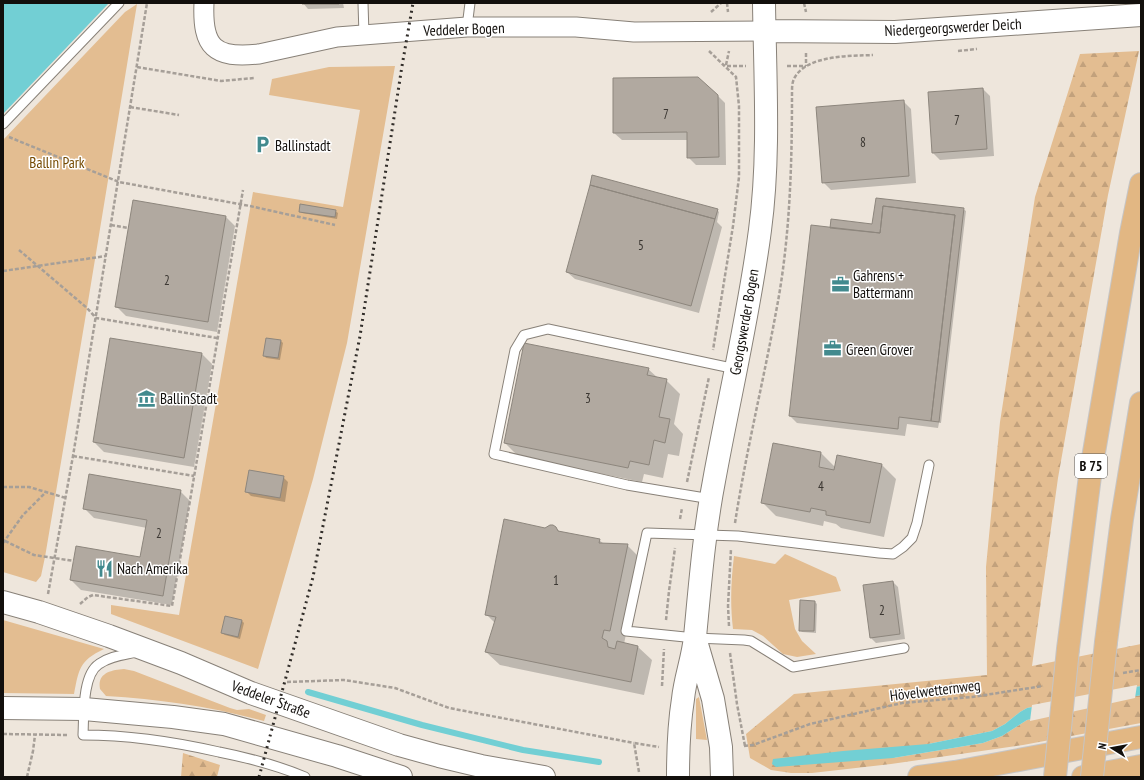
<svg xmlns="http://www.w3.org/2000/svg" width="1144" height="780" viewBox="0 0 1144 780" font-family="'PT Sans Narrow',sans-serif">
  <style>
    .green { fill: #e3bd91 }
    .forest { fill: url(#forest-firs) }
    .water { fill: #72cfd4 }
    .pier { fill: #eee6dc }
    .shadow { fill: #0003 }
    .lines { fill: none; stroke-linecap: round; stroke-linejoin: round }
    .stream { stroke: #72cfd4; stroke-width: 6 }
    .building { fill: #b1a9a0; stroke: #8d867d }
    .service-casing { stroke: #888178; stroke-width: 11 }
    .minor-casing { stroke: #888178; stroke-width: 21 }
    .tertiary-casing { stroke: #888178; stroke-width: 24 }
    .secondary-casing { stroke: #888178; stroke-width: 24 }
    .trunk-casing { stroke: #c6c5c5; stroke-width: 24 }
    .path { stroke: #a69f98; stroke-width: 2.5; stroke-dasharray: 4 2; stroke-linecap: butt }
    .service { stroke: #fff; stroke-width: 9 }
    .minor { stroke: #fff; stroke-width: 19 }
    .tertiary { stroke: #fff; stroke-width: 22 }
    .secondary { stroke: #fff; stroke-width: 22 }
    .trunk { stroke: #e2b783; stroke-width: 22 }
    .rail { stroke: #312d29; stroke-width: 3; stroke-dasharray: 2 4; stroke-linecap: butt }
    .trunk-bridge-casing { stroke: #c6c5c5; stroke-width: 24; stroke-linecap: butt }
    .trunk-bridge { stroke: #e2b783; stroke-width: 22 }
    .labels { text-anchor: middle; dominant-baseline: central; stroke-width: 3; stroke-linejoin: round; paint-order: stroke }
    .number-label { font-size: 13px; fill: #3a3631 }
    .shield { fill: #fff; stroke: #595755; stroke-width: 1 }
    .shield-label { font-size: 14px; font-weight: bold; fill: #120f0c }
    .street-label { font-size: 15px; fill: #120f0c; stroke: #fff }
    .poi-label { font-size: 15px; fill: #120f0c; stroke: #fff; text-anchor: start }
    .park-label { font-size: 15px; fill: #754a02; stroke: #fff }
  </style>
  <defs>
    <pattern id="forest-firs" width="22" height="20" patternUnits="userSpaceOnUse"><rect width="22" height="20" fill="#e3bd91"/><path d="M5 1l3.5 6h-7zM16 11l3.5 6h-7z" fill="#c2a17c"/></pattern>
  </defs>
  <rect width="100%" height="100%" fill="#eee6dc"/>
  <path class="green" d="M137 4 87 308 45 557 41 576 36 582 3 572V140L125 12Z
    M395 66 347 343 313 479 258 669 111 614V605L179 615 253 192 343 207 360 110 269 95 272 79 329 67Z
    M785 554 836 577 841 591 789 600 795 629 802 641 816 654 797 657 783 654 763 636 752 630 733 629C730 604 731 581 734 556L775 564Z
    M3 620 104 649C79 661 79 669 74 694L3 693Z
    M124 669 134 671 230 708 237 710 249 709 266 715 264 721C212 707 160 699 106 696L100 689C97 673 111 670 124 669Z
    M699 697 707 740 696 739V699Z"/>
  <path class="forest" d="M1139 51 1108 195 1058 478 1032 666 1141 644V686L1027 708 1020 712 1005 724 992 731 928 744 893 758 983 743 1002 736 1027 720 1141 695V723L1023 745 891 764 812 773H791L771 770 750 758 746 734 794 694 987 675 986 567 1000 422 1035 197 1080 54Z
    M183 753 220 765 217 777H181Z"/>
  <path class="water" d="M3 3H109L3 114Z
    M1141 686V695L1027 720 1002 736 983 743 893 758 776 767 772 764 773 759 843 751 928 744 992 731 1005 724 1020 712 1027 708Z"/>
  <path class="pier" d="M1137 685 1135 698 1030 721 1032 705Z"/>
  <path class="shadow" d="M303 3H343L344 8 308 9Z
    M983 89 990 96 994 156 940 160 933 153Z
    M717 95 725 103 726 165H696L688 157V140H622L614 133Z
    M903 101 911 109 916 183 831 190 823 182Z
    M963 209 966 211 941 423H939L938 428 907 424 905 436 797 423 790 416 831 228 873 225Z
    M717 210 719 212 717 222 722 227 699 313 575 279 567 272Z
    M300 211H335L338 213 337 219 302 213Z
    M225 216 235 226 217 332 126 316 116 306Z
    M267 339 281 341 283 343 280 360 266 358 264 355Z
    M202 354 212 364 194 467 104 452 94 442Z
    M648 369 658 378 666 380 680 394 674 424 683 434 679 456 668 454 663 478 644 474 642 482 519 457 505 443Z
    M773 444 821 453 836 468 882 465 896 479 884 537 841 528 836 524 824 521 823 526 776 516 762 502Z
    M283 477 288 482 285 502 251 496 246 491Z
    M180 491 190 501 172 605 81 590 71 580 141 558 147 528 94 518 84 508Z
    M556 528 560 532 599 540 604 544 627 545 641 559 624 644 638 647 652 660 644 695 500 665 486 652 495 623 486 614 545 529Z
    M893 582 898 587 905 639 876 643 871 638Z
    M815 602 817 604 816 633 802 632 800 630Z
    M242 621 244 623 240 639 225 635 222 633Z"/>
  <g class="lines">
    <path class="stream" d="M308 692 422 725 523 750 599 762"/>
  </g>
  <path class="building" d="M302 3H339V4H302Z
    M698 77 718 95 719 157 687 158V132L613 133V78Z
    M983 88 987 149 932 153 928 92Z
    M904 100 909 176 822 183 816 107Z
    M592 175 718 209 715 219 590 185Z
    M590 185 715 219 691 306 566 272Z
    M876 198 964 208 939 422 931 421 955 215 883 206 880 233 830 228 831 219 872 224Z
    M133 200 226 216 208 322 115 307Z
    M300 204 336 210 335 217 299 212Z
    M883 206 955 215 931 421 899 417 898 429 789 416 811 225 880 233Z
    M110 338 202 353 184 458 93 442Z
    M266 338 281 340 278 358 263 356Z
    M524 343 649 368 647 375 667 379 659 417 670 419 665 443 654 440 649 465 630 461 628 468 504 443Z
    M773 443 821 452 819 467 834 470 837 455 882 464 870 523 826 515V511L811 508 810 512 761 503Z
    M249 470 284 476 280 498 245 492Z
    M89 474 181 490 163 596 70 580 76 546 140 557 147 520 83 509Z
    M504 519 545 528 550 525H553L556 527 558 531 600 539 599 543 628 544 610 631 604 630 602 638 607 641 608 647 615 649 617 641 638 646 631 682 485 652 496 617 485 615Z
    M893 581 900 634 870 638 863 585Z
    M800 600 815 601 814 631H799Z
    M225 616 242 620 238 637 221 633Z"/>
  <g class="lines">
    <defs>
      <path id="service" d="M363 3 364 35
        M467 27 470 3
        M3 124 119 3
        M711 499 627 485 494 454 515 350 524 335 548 329 736 369
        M904 648 793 667 751 641 744 640 695 638 626 631 647 533 738 536 879 553 893 554 903 547 912 538 917 523 929 465
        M137 652C124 655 110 656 99 664 82 675 84 716 83 735 129 735 175 742 219 752 249 758 277 765 305 777"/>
      <path id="minor" d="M204 3C202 47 214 59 259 54L337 37 467 27H576L634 32 765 31"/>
      <path id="tertiary" d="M765 31 895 32 1141 15
        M696 641 713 699 721 747 722 777
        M678 777C678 751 679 724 683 699 685 678 693 658 695 637 700 585 704 533 714 481 729 398 749 315 760 230 770 156 765 78 764 3"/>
      <path id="secondary" d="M3 602 39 612 109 636 181 663 251 693 399 745 439 756 481 766 544 777
        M3 708 84 709 173 717 224 724 337 756 401 777"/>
      <path id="trunk" d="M1106 642 1122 519 1141 403
        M1068 649 1090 476 1131 233 1141 184
        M919 777 955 772 1141 737
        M1083 777 1141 766"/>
    </defs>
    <use href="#service" class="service-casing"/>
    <use href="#minor" class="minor-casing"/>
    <use href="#tertiary" class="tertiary-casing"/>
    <use href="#secondary" class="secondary-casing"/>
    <use href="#trunk" class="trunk-casing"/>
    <path class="path" d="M727 3 728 12
      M804 3 806 12
      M711 12 721 3
      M709 51 736 77 739 106V177L733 226 713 350
      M958 51 977 49
      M806 53V66
      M726 65 729 51
      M727 66H746
      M787 66H806
      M137 67 221 81 254 78
      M130 107 179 115
      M9 137 119 182 250 206 335 225
      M111 225 128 228
      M19 250 87 308 96 318 217 338
      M3 271 106 256
      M73 456 194 476
      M687 482 709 377
      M3 487H29L66 498
      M680 519 682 508
      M735 523C746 452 763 383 776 312 790 240 792 166 792 92 792 87 792 82 795 77 808 55 850 56 873 55
      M5 541 34 555 74 561
      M3 543 23 515 46 492
      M48 594 73 456 147 3
      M80 604 88 597 93 595 172 606 243 190
      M666 620 669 591 675 548
      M729 626 728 606 731 549
      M730 653 737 704 745 746
      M1123 673 1141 670
      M287 682 344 680 395 688 449 708 634 743
      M662 686 664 649
      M3 734 68 735
      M744 746 753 745 810 724 902 703 972 697 1043 686
      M639 772 634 743 659 747
      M27 777 33 751 35 735"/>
    <use href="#service" class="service"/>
    <use href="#minor" class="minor"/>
    <use href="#tertiary" class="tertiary"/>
    <use href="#secondary" class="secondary"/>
    <use href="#trunk" class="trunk"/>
    <path class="rail" d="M259 777 313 577 360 336 402 66 413 3"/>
    <defs>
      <path id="trunk-bridge" d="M1055 777 1068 649
        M1092 777 1106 642"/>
    </defs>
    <use href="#trunk-bridge" class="trunk-bridge-casing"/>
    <use href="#trunk-bridge" class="trunk-bridge"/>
  </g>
  <defs>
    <symbol id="parking-bare" viewBox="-9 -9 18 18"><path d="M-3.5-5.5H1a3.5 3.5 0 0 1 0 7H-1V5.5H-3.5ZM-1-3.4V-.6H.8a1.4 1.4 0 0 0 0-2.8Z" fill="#428a8e" stroke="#fff" stroke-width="2.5" paint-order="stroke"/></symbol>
    <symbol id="office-bare" viewBox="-9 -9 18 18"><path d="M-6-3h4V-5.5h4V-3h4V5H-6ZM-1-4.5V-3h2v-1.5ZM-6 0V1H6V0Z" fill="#428a8e" stroke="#fff" stroke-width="2.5" paint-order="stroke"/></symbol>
    <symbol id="museum-bare" viewBox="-9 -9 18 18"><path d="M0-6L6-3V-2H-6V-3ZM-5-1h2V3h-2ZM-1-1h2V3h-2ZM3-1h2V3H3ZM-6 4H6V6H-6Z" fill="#428a8e" stroke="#fff" stroke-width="2.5" paint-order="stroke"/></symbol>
    <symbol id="restaurant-bare" viewBox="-9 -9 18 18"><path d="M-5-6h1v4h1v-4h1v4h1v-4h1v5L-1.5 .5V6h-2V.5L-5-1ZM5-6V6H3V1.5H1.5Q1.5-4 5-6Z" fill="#428a8e" stroke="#fff" stroke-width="2.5" paint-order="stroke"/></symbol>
  </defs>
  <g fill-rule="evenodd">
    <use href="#parking-bare" x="250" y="132" width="25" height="25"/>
    <use href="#office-bare" x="828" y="272" width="25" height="25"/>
    <use href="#office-bare" x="820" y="336" width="25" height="25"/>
    <use href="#museum-bare" x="134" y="386" width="25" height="25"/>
    <use href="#restaurant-bare" x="92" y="556" width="25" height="25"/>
  </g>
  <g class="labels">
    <g class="number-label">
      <text x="666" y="114">7</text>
      <text x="957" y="120">7</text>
      <text x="863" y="142">8</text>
      <text x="641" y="245">5</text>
      <text x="167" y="280">2</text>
      <text x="588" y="398">3</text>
      <text x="821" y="486">4</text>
      <text x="159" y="533">2</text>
      <text x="556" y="580">1</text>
      <text x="882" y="610">2</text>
    </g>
    <rect class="shield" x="1075" y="454" width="32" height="24" rx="3"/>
    <g class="shield-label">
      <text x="1091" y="466">B 75</text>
    </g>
    <g class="street-label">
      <text transform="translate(953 27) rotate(-3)">Niedergeorgswerder Deich</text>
      <text transform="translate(464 29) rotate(-2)">Veddeler Bogen</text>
      <text transform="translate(744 322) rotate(-80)">Georgswerder Bogen</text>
      <text transform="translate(935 690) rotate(-7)">Hövelwetternweg</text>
      <text transform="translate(271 699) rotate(20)">Veddeler Straße</text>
    </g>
    <g class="poi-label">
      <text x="275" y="145">Ballinstadt</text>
      <text x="853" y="275">Gahrens +<tspan x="853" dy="17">Battermann</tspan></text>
      <text x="846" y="349">Green Grover</text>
      <text x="160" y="398">BallinStadt</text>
      <text x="117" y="568">Nach Amerika</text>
    </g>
    <g class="park-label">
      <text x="57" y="162">Ballin Park</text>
    </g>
  </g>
  <rect width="1144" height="780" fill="none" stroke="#120f0c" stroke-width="8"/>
  <g transform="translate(1112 748) rotate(281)" stroke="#ffffff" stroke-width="3" paint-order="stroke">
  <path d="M0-3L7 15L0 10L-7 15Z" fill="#120f0c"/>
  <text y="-6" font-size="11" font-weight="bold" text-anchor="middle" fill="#120f0c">N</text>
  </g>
</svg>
